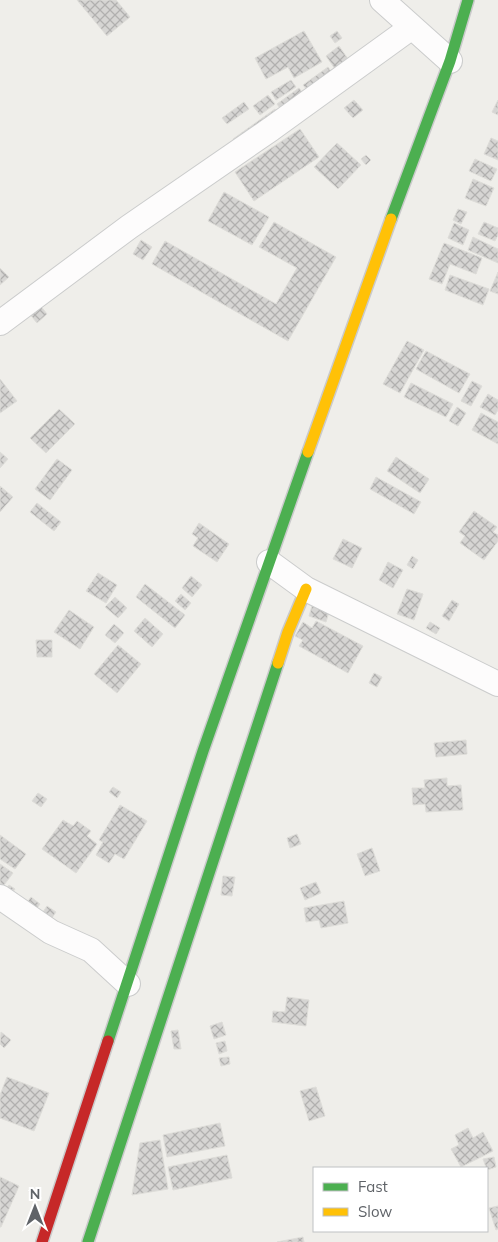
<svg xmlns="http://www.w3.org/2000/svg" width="498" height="1242" viewBox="0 0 498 1242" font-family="Mulish,sans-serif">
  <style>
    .building { fill: url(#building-cross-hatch); stroke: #deddd9 }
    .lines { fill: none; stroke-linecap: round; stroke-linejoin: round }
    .street-casing { stroke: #cbcccc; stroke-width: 26 }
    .fast-casing { stroke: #cacacb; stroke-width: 14 }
    .slow-casing { stroke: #cacacb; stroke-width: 14 }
    .jam-casing { stroke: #cacacb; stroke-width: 14 }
    .street { stroke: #fdfcfc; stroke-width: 24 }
    .fast { stroke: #4caf50; stroke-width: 11 }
    .slow { stroke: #ffc107; stroke-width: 11 }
    .jam { stroke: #c62828; stroke-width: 11 }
  </style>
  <defs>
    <pattern id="building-cross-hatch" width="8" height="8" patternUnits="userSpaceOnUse" patternTransform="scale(1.25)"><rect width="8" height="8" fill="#d6d5d3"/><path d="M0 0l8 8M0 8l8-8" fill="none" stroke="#b1b0af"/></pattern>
  </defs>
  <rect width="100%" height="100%" fill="#efeeea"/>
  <path class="building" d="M77 0H116L130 17 107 36Z
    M304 31 322 62 294 78 288 67 266 79 255 58Z
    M337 31 342 38 335 43 330 36Z
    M339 46 348 59 335 69 326 56Z
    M328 67 332 73 308 91 303 85Z
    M291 80 296 87 276 100 271 92Z
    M299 88 304 95 282 111 277 104Z
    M268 95 275 104 260 115 253 106Z
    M354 100 363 110 353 118 344 108Z
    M498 100V115L492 112Z
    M244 102 249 109 227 124 222 118Z
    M275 109 280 116 238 146 233 139Z
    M300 129 319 157 254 201 235 172Z
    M491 138 498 141V160L484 154Z
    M337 143 361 165 338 189 314 167Z
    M366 155 371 160 366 165 361 159Z
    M475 159 497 169 491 181 469 171Z
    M473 179 494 188 486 206 465 198Z
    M224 192 269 217 252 245 208 221Z
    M458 209 467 212 461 224 453 220Z
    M274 222 336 257 288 341 152 264 165 241 276 304 297 268 259 247Z
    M484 222 498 228V235L495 241 478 234Z
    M454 223 469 230 463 245 448 238Z
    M473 237 498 249V263L468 250Z
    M141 240 152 247 143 260 133 254Z
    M444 243 482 258 476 274 450 264 442 284 429 279Z
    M0 268 9 277 0 285Z
    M498 272V294L490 291Z
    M450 275 489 289 483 305 445 290Z
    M39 304 47 314 37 323 28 312Z
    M407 341 424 350 400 393 383 384Z
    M426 351 470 374 459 393 416 369Z
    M0 379 17 401 0 413Z
    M472 381 482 386 471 406 461 401Z
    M411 383 453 404 446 417 404 397Z
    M488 394 498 400V410L495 415 480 407Z
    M457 407 466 413 458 426 449 421Z
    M59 409 75 424 46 453 30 438Z
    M481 413 498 422V444L472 430Z
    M0 452 8 459 0 468Z
    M396 457 429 479 420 493 387 471Z
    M57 459 72 470 50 500 35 489Z
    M376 477 421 502 414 514 370 489Z
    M0 486 13 497 0 512Z
    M37 503 61 522 54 531 30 512Z
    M474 511 497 527 493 532 498 535V541L484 560 460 543 465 536 459 532Z
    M199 523 229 544 217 562 193 546 198 538 192 534Z
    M343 539 362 548 352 568 333 559Z
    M412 556 418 560 413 569 407 565Z
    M388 562 403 570 393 588 379 580Z
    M98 573 117 585 106 603 86 591Z
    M191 576 202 585 192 597 182 588Z
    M145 584 185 615 175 628 136 597Z
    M407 589 423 594 414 620 397 614Z
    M181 594 191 603 185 610 175 601Z
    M115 597 127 608 118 618 105 607Z
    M452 600 459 604 449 621 442 616Z
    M312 606 329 612 326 622 309 616Z
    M69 610 94 627 80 649 54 632Z
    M145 618 163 634 152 647 134 631Z
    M316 621 363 646 348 673 299 646 303 640 295 636 303 622 312 628Z
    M430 622 440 628 436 634 426 628Z
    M114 624 124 633 115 643 105 635Z
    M36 640H52V657H37Z
    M118 645 141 664 117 693 94 674Z
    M374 673 382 677 377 687 369 683Z
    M466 740 467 754 436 757 434 743Z
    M447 778V786L461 785 463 810 426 812 425 804 413 805 412 788H425L424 780Z
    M113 787 121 792 117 798 109 792Z
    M38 793 47 799 41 807 32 801Z
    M120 805 147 821 124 859 115 854 109 863 96 855 103 842 99 840Z
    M63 820 73 826 77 821 91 831 87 836 97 844 76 873 42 849Z
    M297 834 301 844 290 848 287 838Z
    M0 835 26 854 15 869 0 859Z
    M372 848 380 871 365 876 357 854Z
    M0 864 13 873 1 889 0 888Z
    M223 876 235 877 232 896 221 895Z
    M316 882 321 893 305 900 300 888Z
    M9 885 15 889 9 897 3 893Z
    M31 897 40 904 35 911 26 904Z
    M344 901 348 923 321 928 319 920 306 922 304 908Z
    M47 906 56 912 49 922 41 915Z
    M287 997 309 1000 306 1026 272 1022 273 1011 285 1012Z
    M222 1022 226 1035 214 1039 210 1026Z
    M178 1030 181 1049H174L171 1031Z
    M1 1032 11 1040 4 1048 0 1044Z
    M225 1041 227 1051 219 1054 216 1043Z
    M229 1057 230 1064 221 1066 219 1058Z
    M7 1077 49 1093 34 1131 0 1118V1095Z
    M316 1087 325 1116 309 1121 300 1091Z
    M220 1123 225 1146 167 1157 163 1135Z
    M468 1128 473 1138 483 1132 493 1151 461 1167 451 1149 459 1145 455 1135Z
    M160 1140 168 1189 132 1195 140 1143Z
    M227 1155 232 1178 173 1190 168 1167Z
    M494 1157 496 1167 487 1170 483 1159Z
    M0 1177 19 1186 1 1227H0Z
    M498 1206V1229L496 1230 489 1208Z
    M303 1237 304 1242H277Z"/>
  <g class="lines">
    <defs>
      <path id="street" d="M382 0 450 61
        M0 323 129 227 271 129 412 27
        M269 562 306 589 498 684
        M0 897 51 932 91 950 128 984"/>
      <path id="fast" d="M391 219 450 61 468 0
        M108 1041 203 751 308 452
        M88 1242 278 663"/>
      <path id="slow" d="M308 452 391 219
        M278 663 288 632 306 589"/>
      <path id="jam" d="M42 1242 108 1041"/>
    </defs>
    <use href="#street" class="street-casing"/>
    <use href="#fast" class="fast-casing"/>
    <use href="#slow" class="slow-casing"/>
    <use href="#jam" class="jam-casing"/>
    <use href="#street" class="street"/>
    <use href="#fast" class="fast"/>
    <use href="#slow" class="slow"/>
    <use href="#jam" class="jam"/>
  </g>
  <rect x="313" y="1167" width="175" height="65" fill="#ffffff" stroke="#bfc1c3"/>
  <rect x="323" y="1183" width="25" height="8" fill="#4caf50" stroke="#bfc1c3"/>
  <text x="358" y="1192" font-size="15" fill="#5f6368">Fast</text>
  <rect x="323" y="1208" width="25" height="8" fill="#ffc107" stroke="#bfc1c3"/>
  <text x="358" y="1217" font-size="15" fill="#5f6368">Slow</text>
  <g transform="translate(35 1207)" stroke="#ffffff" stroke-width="4" paint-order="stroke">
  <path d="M0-4L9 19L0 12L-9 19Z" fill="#5f6368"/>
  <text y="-8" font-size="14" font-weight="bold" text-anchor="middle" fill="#5f6368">N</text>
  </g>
</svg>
